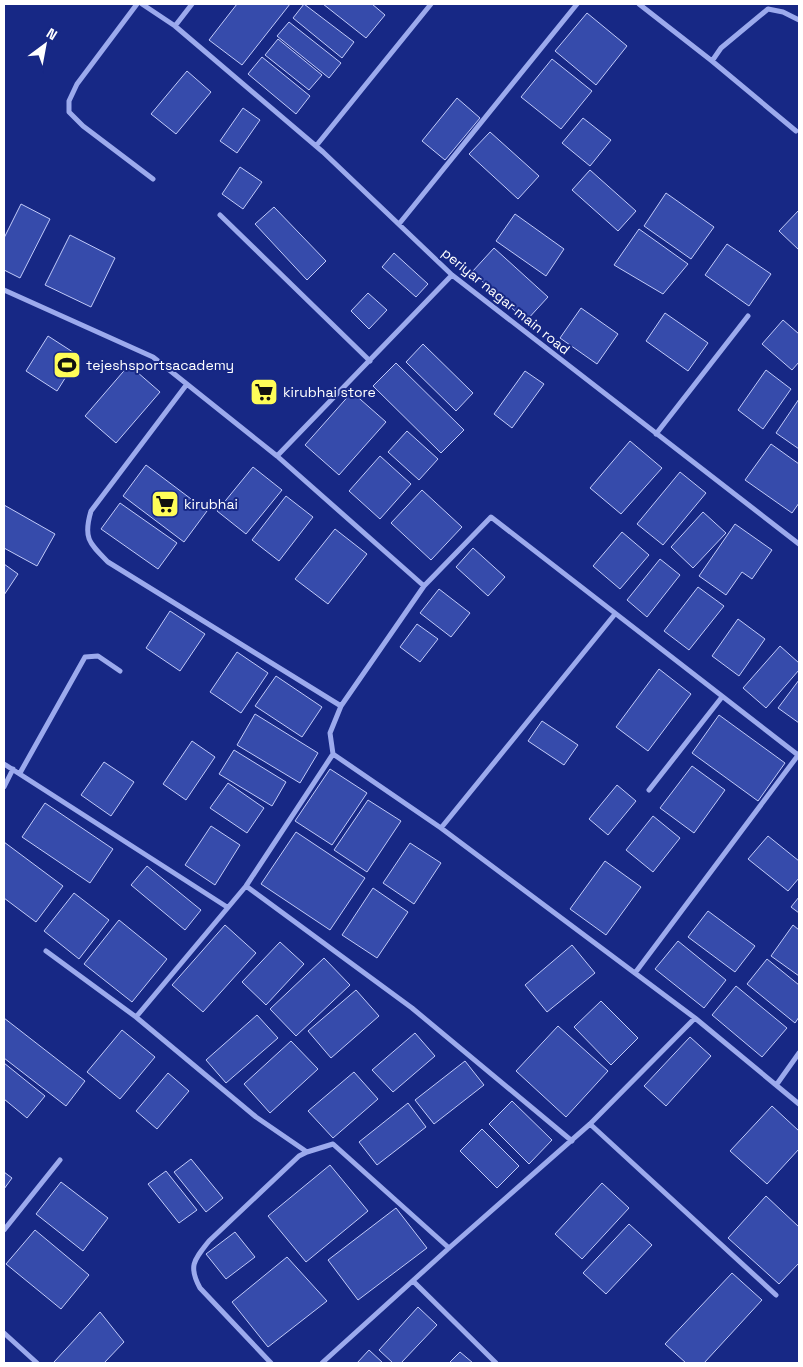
<svg xmlns="http://www.w3.org/2000/svg" width="803" height="1367" viewBox="0 0 803 1367" font-family="'Space Grotesk',sans-serif">
  <style>
    .building { fill: #364bab; stroke: #c2cbfa }
    .lines { fill: none; stroke-linecap: round; stroke-linejoin: round }
    .street { stroke: #9caaed; stroke-width: 5 }
    .labels { text-anchor: middle; dominant-baseline: central; stroke-width: 4; stroke-linejoin: round; paint-order: stroke }
    .street-label { font-size: 14px; fill: #fff; stroke: #172885 }
    .poi-label { font-size: 14px; fill: #fff; stroke: #172885; text-anchor: start }
  </style>
  <rect width="100%" height="100%" fill="#172885"/>
  <path class="building" d="M237 4H290L242 65 209 40Z
    M304 4 354 42 342 58 293 18Z
    M323 4H372L385 15 366 38Z
    M587 13 627 46 596 85 555 51Z
    M289 22 341 63 329 78 277 36Z
    M278 39 322 75 309 90 265 55Z
    M262 57 310 96 296 114 248 74Z
    M552 59 592 91 561 129 521 97Z
    M187 71 211 92 176 134 151 114Z
    M457 98 480 118 445 160 422 141Z
    M243 108 260 120 237 153 220 141Z
    M583 118 611 140 590 166 562 143Z
    M490 132 539 176 518 199 469 154Z
    M240 167 262 182 243 209 222 194Z
    M590 170 636 211 618 231 572 190Z
    M666 193 714 227 691 259 644 226Z
    M21 204 50 219 20 278 4 270V238Z
    M274 207 326 261 307 280 255 224Z
    M799 210V250L779 231Z
    M515 214 564 249 546 276 496 241Z
    M639 229 688 264 663 294 614 265Z
    M70 235 115 258 91 307 45 285Z
    M727 244 771 274 749 306 705 275Z
    M494 248 548 297 526 321 472 272Z
    M394 253 428 284 416 297 382 267Z
    M368 293 387 310 369 329 351 311Z
    M581 308 618 334 597 364 560 338Z
    M665 313 708 343 688 371 646 341Z
    M783 320 799 334V362L792 370 762 344Z
    M48 336 79 356 57 391 26 371Z
    M423 344 473 393 456 411 406 362Z
    M396 363 464 430 441 453 373 386Z
    M129 365 160 392 116 443 85 416Z
    M766 370 791 389 763 429 738 410Z
    M525 371 544 384 512 428 494 414Z
    M352 392 386 422 339 475 305 445Z
    M799 399V449L776 433Z
    M407 431 438 459 419 480 388 452Z
    M630 441 662 468 621 514 590 488Z
    M771 444 799 464V503L792 513 745 480Z
    M380 456 411 484 380 519 349 491Z
    M146 465 207 511 184 542 123 496Z
    M253 467 282 490 246 534 217 511Z
    M680 472 706 493 663 545 637 524Z
    M422 490 462 527 431 560 391 523Z
    M286 496 313 517 279 561 252 540Z
    M120 503 177 543 158 569 101 529Z
    M4 505 55 534 37 566 4 548Z
    M703 512 726 533 693 568 671 547Z
    M735 524 772 550 752 579 742 572 726 595 699 576Z
    M335 529 367 554 328 604 295 579Z
    M622 532 649 555 620 589 593 566Z
    M473 548 505 577 488 596 456 567Z
    M660 559 680 575 647 617 627 600Z
    M4 564 18 574 4 595Z
    M698 587 724 606 689 650 664 631Z
    M439 589 470 613 451 637 420 613Z
    M170 611 205 634 180 671 146 648Z
    M738 619 765 639 739 676 712 656Z
    M417 624 438 639 420 662 400 647Z
    M780 646 799 663V670L766 708 743 688Z
    M237 652 268 673 241 713 210 692Z
    M659 669 691 694 648 751 616 727Z
    M276 676 322 707 302 737 255 706Z
    M799 680V723L778 708Z
    M255 714 318 753 300 783 237 745Z
    M719 715 785 763 758 801 692 753Z
    M542 721 578 745 564 765 528 741Z
    M192 741 215 757 186 800 163 784Z
    M234 750 286 782 272 806 219 774Z
    M104 762 134 782 111 816 81 795Z
    M692 766 725 790 694 833 660 808Z
    M330 769 367 793 332 845 295 821Z
    M228 783 264 808 247 833 210 808Z
    M617 785 636 801 608 835 589 819Z
    M368 800 401 821 367 872 334 850Z
    M45 803 113 849 90 883 22 837Z
    M653 816 680 838 653 872 626 850Z
    M211 826 240 845 215 885 185 865Z
    M296 832 365 878 330 930 261 884Z
    M768 836 799 861V878L788 891 748 859Z
    M4 842 63 886 36 922 4 898Z
    M410 843 441 863 414 904 383 883Z
    M605 861 641 887 606 935 570 909Z
    M147 866 201 910 185 930 131 885Z
    M373 888 408 912 377 958 342 935Z
    M74 893 109 920 79 959 44 931Z
    M799 897V913L791 907Z
    M708 911 755 946 735 972 688 937Z
    M119 920 167 959 132 1002 84 964Z
    M225 925 256 953 203 1012 172 985Z
    M793 925 799 930V976L771 956Z
    M678 941 726 980 704 1008 655 969Z
    M280 942 304 964 266 1005 242 982Z
    M572 945 595 973 547 1012 525 985Z
    M324 958 350 985 296 1036 270 1009Z
    M767 959 799 985V1017L795 1023 747 984Z
    M736 986 787 1028 762 1057 712 1015Z
    M356 990 379 1016 331 1058 308 1031Z
    M601 1001 638 1038 611 1065 574 1027Z
    M257 1015 278 1038 226 1083 206 1060Z
    M4 1018 85 1081 66 1106 4 1058Z
    M558 1026 608 1071 566 1117 516 1071Z
    M122 1030 155 1057 120 1099 87 1072Z
    M415 1033 435 1056 393 1092 372 1070Z
    M690 1037 711 1056 666 1106 644 1086Z
    M291 1041 318 1069 270 1113 244 1084Z
    M465 1061 484 1085 434 1124 415 1100Z
    M4 1063 45 1096 27 1118 4 1099Z
    M354 1072 378 1099 333 1138 308 1111Z
    M168 1073 189 1091 157 1129 136 1111Z
    M512 1101 552 1140 529 1164 489 1124Z
    M408 1103 426 1127 377 1165 359 1142Z
    M772 1106 799 1131V1149L767 1184 730 1151Z
    M482 1129 519 1166 497 1188 460 1151Z
    M191 1159 223 1198 206 1212 174 1172Z
    M330 1165 368 1211 306 1262 268 1216Z
    M166 1171 197 1210 179 1223 148 1184Z
    M4 1172 12 1178 4 1189Z
    M61 1182 108 1218 83 1251 36 1214Z
    M602 1183 629 1208 582 1259 555 1234Z
    M766 1196 799 1227V1263L779 1284 728 1238Z
    M396 1208 427 1248 358 1300 328 1260Z
    M629 1224 652 1245 606 1294 583 1273Z
    M35 1230 89 1275 61 1309 6 1264Z
    M235 1232 255 1257 226 1279 206 1254Z
    M287 1257 327 1301 268 1347 232 1302Z
    M732 1273 762 1300 704 1363H686L665 1344Z
    M418 1307 437 1325 401 1363H393L379 1350Z
    M100 1312 124 1342 104 1363H56L54 1362Z
    M369 1350 383 1363H357Z
    M460 1352 473 1363H449Z"/>
  <g class="lines">
    <path class="street" d="M137 4 77 84 69 101V112L83 126 153 179
      M142 4 175 26 323 152 452 275 799 544
      M639 4 712 61 796 131
      M175 26 192 4
      M712 61 721 48 768 9 783 12 799 20
      M316 146 431 4
      M220 215 370 361
      M399 224 577 4
      M4 290 153 357 277 456 424 586
      M187 384 91 511C83 538 89 543 108 562L341 706
      M656 434 748 316
      M277 456 452 275
      M333 754 330 733 341 706 424 586 491 517 798 755
      M4 764 227 907
      M20 773 85 657 98 656 120 671
      M4 787 13 769
      M649 790 722 697
      M441 828 615 614
      M246 886 412 1008 572 1141
      M46 951 136 1017 256 1117 307 1152 333 1144 449 1248
      M635 973 799 754
      M136 1017 246 886 333 754 441 828 695 1018 799 1104
      M777 1084 799 1053
      M590 1124 776 1295
      M4 1230 60 1160
      M413 1281 496 1363
      M4 1333 37 1363
      M271 1363 200 1288C188 1266 194 1260 209 1241L299 1156 307 1152
      M322 1363 449 1248 590 1124 695 1018"/>
  </g>
  <defs>
    <symbol id="stadium-square" viewBox="-11 -11 22 22"><rect x="-9" y="-9" width="18" height="18" rx="4" fill="#fffd58" stroke="#172885"/><path d="M0-5a6.5 5 0 1 0 0 10a6.5 5 0 1 0 0-10ZM-3.5-1.8h7v3.6h-7Z" fill="#111"/></symbol>
    <symbol id="supermarket-square" viewBox="-11 -11 22 22"><rect x="-9" y="-9" width="18" height="18" rx="4" fill="#fffd58" stroke="#172885"/><path d="M-6-5.5h2.5l.6 2H6L4.5 2H-2.5L-4.4-4H-6ZM-1.5 3.2a1.3 1.3 0 1 0 .1 0ZM3 3.2a1.3 1.3 0 1 0 .1 0Z" fill="#111"/></symbol>
  </defs>
  <g fill-rule="evenodd">
    <use href="#stadium-square" x="51" y="349" width="32" height="32"/>
    <use href="#supermarket-square" x="248" y="376" width="32" height="32"/>
    <use href="#supermarket-square" x="149" y="488" width="32" height="32"/>
  </g>
  <g class="labels">
    <g class="street-label">
      <text transform="translate(506 301) rotate(39)">periyar nagar main road</text>
    </g>
    <g class="poi-label">
      <text x="86" y="365">tejeshsportsacademy</text>
      <text x="283" y="392">kirubhai store</text>
      <text x="184" y="504">kirubhai</text>
    </g>
  </g>
  <rect width="803" height="1367" fill="none" stroke="#ffffff" stroke-width="10"/>
  <g transform="translate(45 45) rotate(32)" stroke="#172885" stroke-width="4" paint-order="stroke">
  <path d="M0-4L9 19L0 12L-9 19Z" fill="#ffffff"/>
  <text y="-8" font-size="14" font-weight="bold" text-anchor="middle" fill="#ffffff">N</text>
  </g>
</svg>
